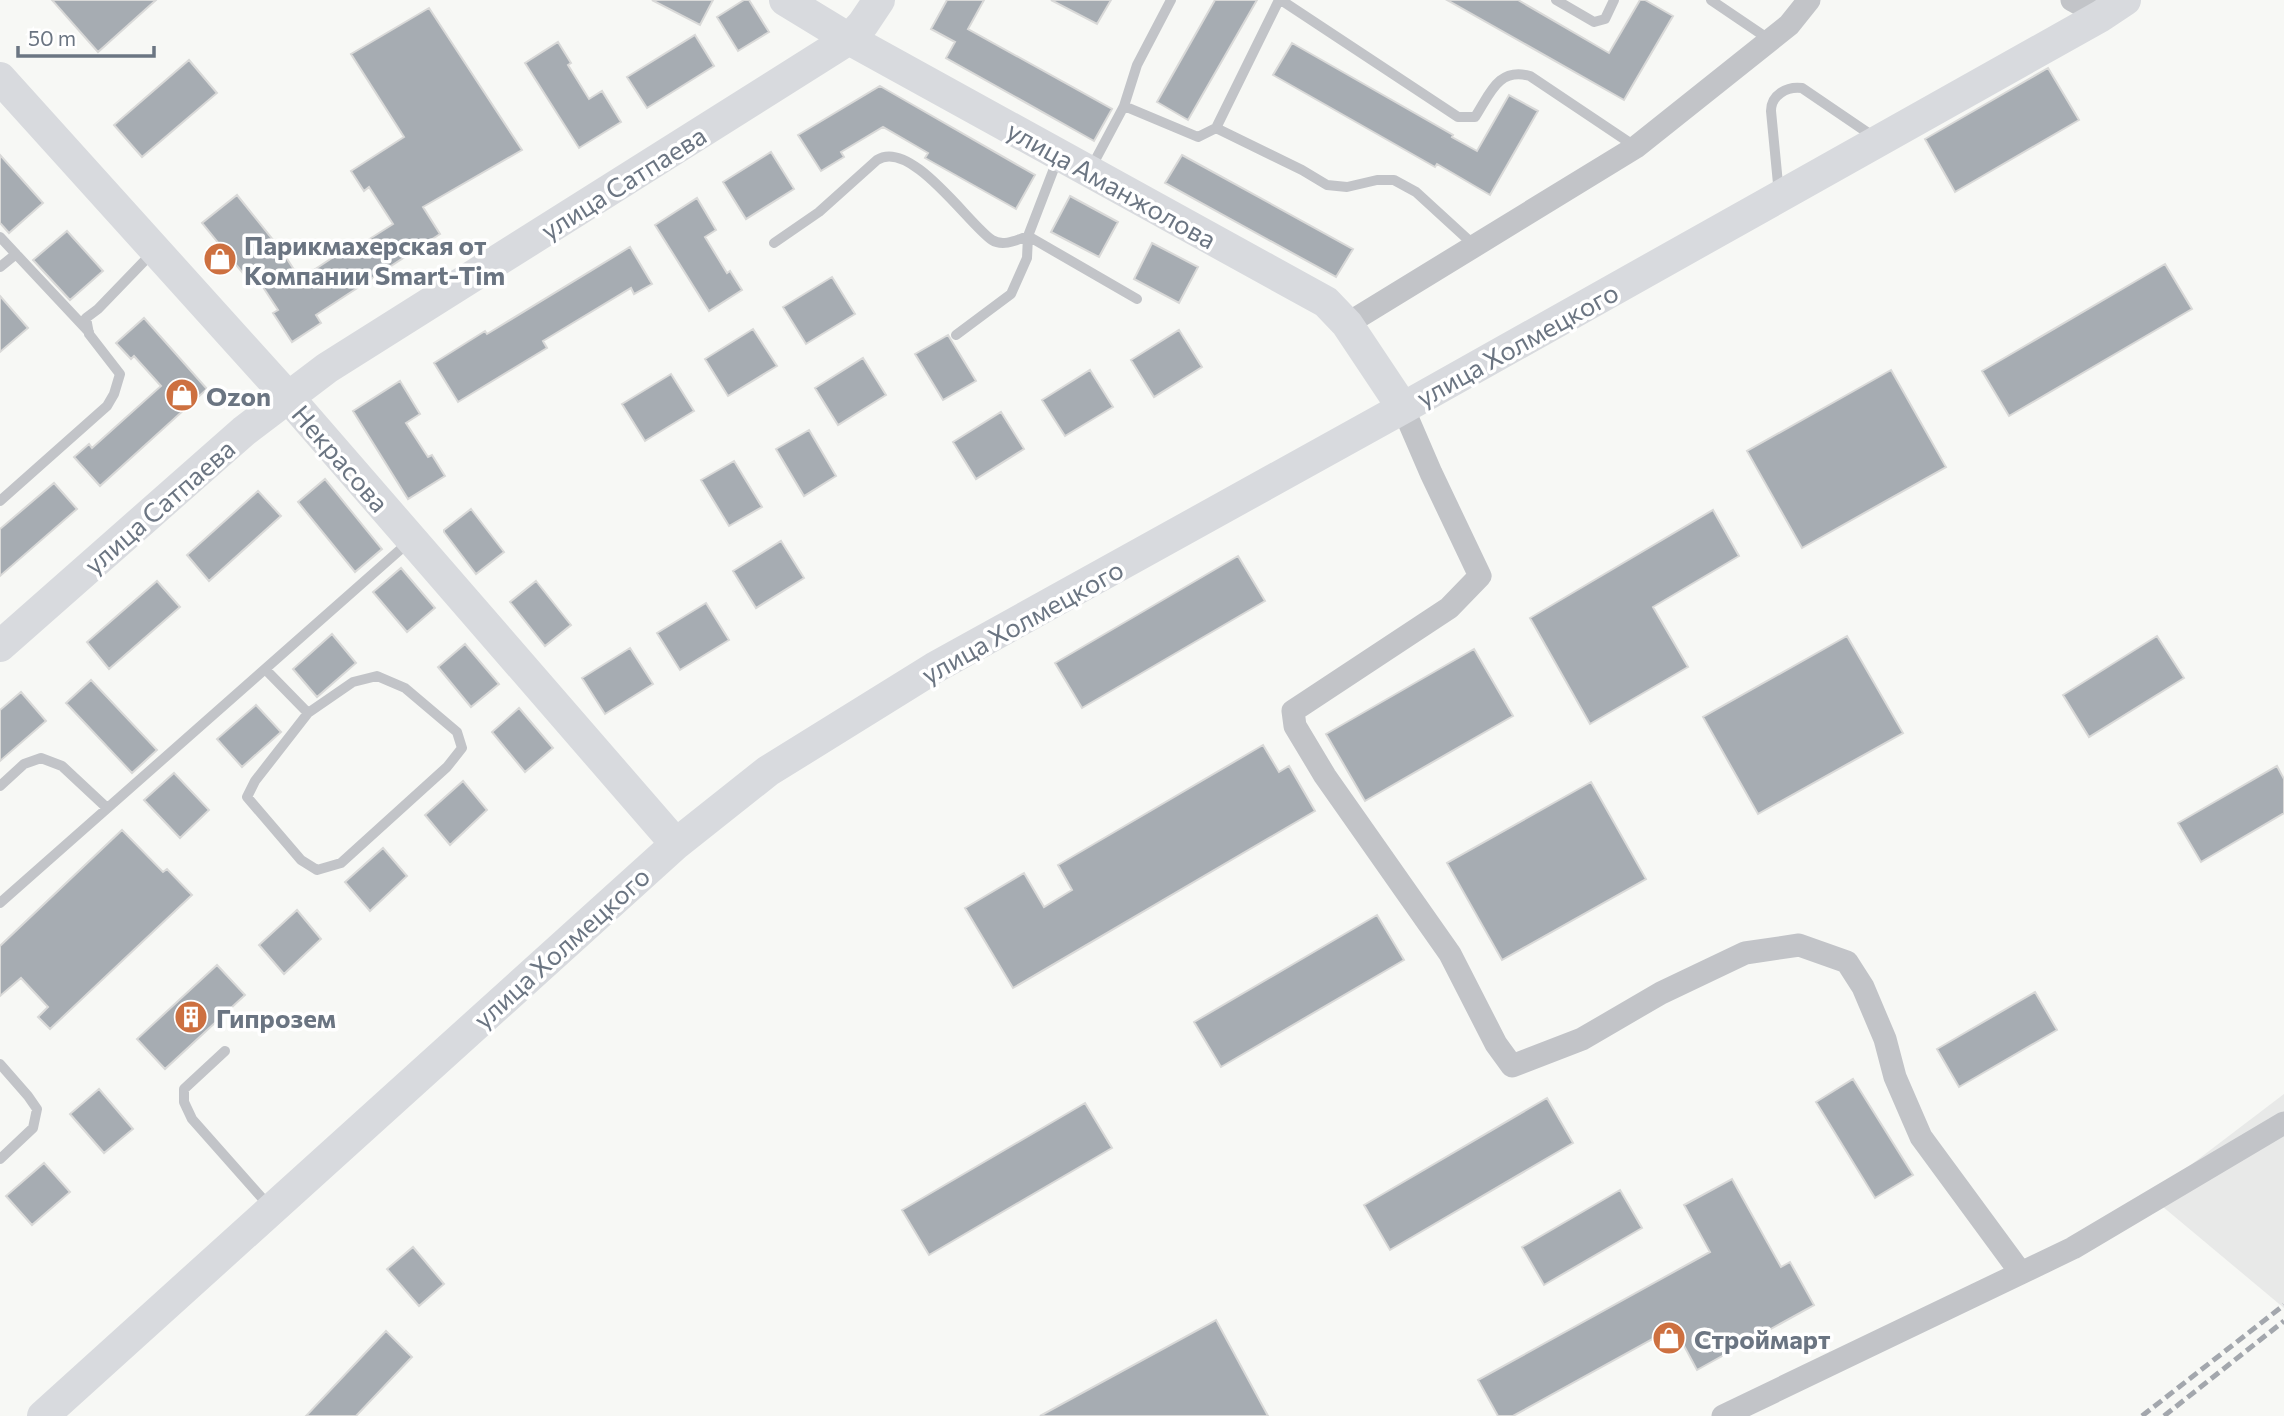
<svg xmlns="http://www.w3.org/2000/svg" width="2284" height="1416" viewBox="0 0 2284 1416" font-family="Commissioner,sans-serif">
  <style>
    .built { fill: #e8e9e8 }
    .building { fill: #a6acb2; stroke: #d9d9d8; stroke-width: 2 }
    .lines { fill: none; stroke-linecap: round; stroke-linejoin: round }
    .lane { stroke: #c2c4c8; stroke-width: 10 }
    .street { stroke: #c2c4c8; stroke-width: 23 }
    .secondary { stroke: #d8dade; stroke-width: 32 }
    .rail { stroke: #a3a7ad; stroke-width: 5; stroke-dasharray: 10 5; stroke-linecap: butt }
    .labels { text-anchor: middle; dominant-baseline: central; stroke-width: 7; stroke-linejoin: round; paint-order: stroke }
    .street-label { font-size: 26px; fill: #6b7582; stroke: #fff }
    .poi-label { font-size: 26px; font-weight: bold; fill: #6b7582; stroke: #fff; text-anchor: start }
  </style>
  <rect width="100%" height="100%" fill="#f7f8f5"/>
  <path class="built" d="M2284 1094V1308L2150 1196Z"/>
  <path class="building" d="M52 0H156L98 52Z
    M652 0H713L700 25Z
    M744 0H749L769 32 738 51 717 17Z
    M947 0H984L968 29 1112 109 1094 141 946 58 955 42 931 29Z
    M1051 0H1111L1097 24Z
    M1215 0H1257L1188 120 1157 102Z
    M1447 0H1518L1609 53 1640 0H1645L1673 16 1624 100Z
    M429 8 522 150 423 207 440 234 316 315 321 323 292 342 273 313 278 310 253 272 246 277 202 223 237 195 282 251 300 279 335 256 333 253 353 241 357 247 393 224 369 187 364 191 351 171 404 137 351 54Z
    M695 35 714 66 647 108 627 77Z
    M558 42 571 63 568 65 589 99 602 91 621 122 579 148 525 63Z
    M1292 43 1453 135 1452 137 1477 151 1509 95 1538 111 1490 195 1437 164 1435 167 1273 75Z
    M189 60 217 93 142 157 114 125Z
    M2048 68 2079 120 1955 192 1925 139Z
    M880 86 1035 175 1016 209 925 158 928 153 883 127 841 152 844 157 821 171 798 135Z
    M771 152 794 189 746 219 723 182Z
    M0 155 43 203 9 233 0 223Z
    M1182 155 1353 249 1336 277 1165 183Z
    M1070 196 1118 222 1099 257 1051 232Z
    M697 198 716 230 705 237 727 273 730 271 742 290 709 311 655 225Z
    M67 231 103 271 70 300 33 260Z
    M1152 243 1198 267 1179 303 1134 279Z
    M630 247 652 284 634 294 631 288 543 341 547 348 458 402 434 363 485 331 487 334Z
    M2165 264 2192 309 2009 416 1982 371Z
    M832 277 855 314 806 344 783 307Z
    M0 296 28 328 0 352Z
    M144 318 207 389 100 486 74 457 89 444 92 448 161 386 134 356 131 359 116 343Z
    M753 329 777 366 728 396 705 359Z
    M1179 330 1202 367 1154 397 1131 360Z
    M948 335 976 381 943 400 915 354Z
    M863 358 886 395 838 425 815 388Z
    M1090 370 1113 407 1065 436 1042 400Z
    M1891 370 1946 467 1802 548 1747 451Z
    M671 374 694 411 645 441 622 404Z
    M400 381 420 414 406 423 428 457 432 455 445 476 408 499 353 411Z
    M1001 412 1024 449 976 479 953 442Z
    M809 430 836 476 804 496 776 449Z
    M734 461 762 507 729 526 701 480Z
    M325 479 382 549 355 572 298 502Z
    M54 483 77 509 0 576V529Z
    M258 491 281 516 209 581 187 555Z
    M471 509 504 552 476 574 444 532V530Z
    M1713 510 1739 556 1653 607 1688 667 1590 724 1530 618Z
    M781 541 804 578 756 608 733 571Z
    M1238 556 1265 601 1082 708 1055 663Z
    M401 568 435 608 407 632 373 592Z
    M157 581 180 607 109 669 87 642Z
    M536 581 571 625 545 646 510 602Z
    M706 603 729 640 680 670 657 633Z
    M332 634 356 663 317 697 293 669Z
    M1847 636 1903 733 1758 814 1703 717Z
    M2157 636 2184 678 2089 737 2063 695Z
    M465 644 499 684 471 707 438 667Z
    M630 648 653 684 605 714 582 678Z
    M1474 649 1513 716 1365 801 1326 734Z
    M91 680 157 750 132 773 66 703Z
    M21 692 46 721 0 761V710Z
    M256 705 281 732 242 767 217 739Z
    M519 708 553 748 525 772 492 732Z
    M1263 745 1279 772 1289 766 1315 811 1013 988 965 908 1024 873 1044 907 1072 890 1058 865Z
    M2277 766 2284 779V813L2201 862 2178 823Z
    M174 773 209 810 180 838 144 800Z
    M463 781 487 810 450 845 425 815Z
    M1591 782 1646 879 1502 960 1447 863Z
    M122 830 163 872 167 869 192 895 50 1029 38 1017 48 1007 21 978 0 996V946Z
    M383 848 407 876 370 911 345 882Z
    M297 910 321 939 284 974 259 945Z
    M1377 915 1404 960 1221 1067 1194 1022Z
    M217 965 245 995 165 1069 137 1039Z
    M2035 992 2057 1030 1959 1087 1937 1049Z
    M1853 1079 1913 1175 1875 1198 1816 1102Z
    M99 1089 133 1129 104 1153 70 1114Z
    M1547 1098 1573 1143 1390 1250 1364 1205Z
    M1085 1103 1112 1148 929 1255 902 1210Z
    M44 1163 70 1192 32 1225 6 1196Z
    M1732 1179 1781 1267 1790 1262 1814 1305 1697 1370 1674 1327 1513 1416H1498L1478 1380 1710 1252 1684 1205Z
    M1620 1190 1642 1228 1544 1285 1522 1247Z
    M413 1247 444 1284 419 1306 387 1269Z
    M1216 1320 1268 1416H1040Z
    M386 1331 412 1357 356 1416H306Z"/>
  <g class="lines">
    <path class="lane" d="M1281 0 1458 117H1475C1490 94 1498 67 1530 76L1636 147
      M1556 0 1594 22 1605 19 1614 0
      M1711 0 1770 40
      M1124 106 1198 137 1216 128 1279 0
      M1216 128 1302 170 1327 185 1347 187 1377 180H1394L1416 192 1475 246
      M1091 168 1124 106 1137 65 1171 0
      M1779 194 1771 111C1771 95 1787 86 1802 88L1877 139
      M0 237 89 332
      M774 243 819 212 877 160C911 138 969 225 992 240 1003 247 1017 240 1028 236L1137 299
      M0 267 16 254
      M956 335 1011 294 1027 258 1028 236 1058 158
      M0 501 107 406 114 394 120 374 89 334 86 318 98 309 153 252
      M265 669 308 713
      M377 676 405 688 457 732 462 748 447 767 341 863 317 870 301 860 247 797 255 781 308 713 353 682Z
      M0 786 24 764 41 758 62 766 107 808
      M0 903 410 541
      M225 1051 184 1089V1102L192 1119 270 1207
      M0 1064 28 1096 37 1109 33 1128 0 1159"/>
    <path class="street" d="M2072 0 2101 16
      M1347 324 1636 147 1789 25 1809 0
      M1403 408 1431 473 1480 576 1449 608 1293 711 1295 726 1325 776 1450 954 1496 1044 1512 1066 1582 1039 1661 993 1745 953 1799 945 1847 962 1863 987 1885 1039 1895 1077 1921 1137 2021 1273
      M1723 1416 2073 1248 2284 1123"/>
    <path class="secondary" d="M785 0 849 39 1326 302 1347 324 1403 408
      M0 78 288 397 676 844
      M0 646 244 431 327 368 849 39 863 24 879 0
      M43 1416 676 844 768 771 934 668 1403 408 2101 16 2125 0"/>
    <path class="rail" d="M2142 1416 2284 1305
      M2164 1416 2284 1321"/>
  </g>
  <defs>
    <symbol id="shop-disc" viewBox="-11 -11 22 22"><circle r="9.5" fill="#cd7040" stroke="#fff"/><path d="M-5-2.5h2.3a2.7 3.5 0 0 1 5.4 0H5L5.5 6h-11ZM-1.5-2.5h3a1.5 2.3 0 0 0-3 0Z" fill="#fff"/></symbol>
    <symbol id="building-disc" viewBox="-11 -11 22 22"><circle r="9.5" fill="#cd7040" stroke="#fff"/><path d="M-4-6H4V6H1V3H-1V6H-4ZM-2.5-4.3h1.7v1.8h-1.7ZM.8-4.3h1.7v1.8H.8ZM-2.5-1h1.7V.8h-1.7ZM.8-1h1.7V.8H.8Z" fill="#fff"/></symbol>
  </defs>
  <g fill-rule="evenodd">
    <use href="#shop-disc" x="201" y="240" width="38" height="38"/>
    <use href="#shop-disc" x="163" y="376" width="38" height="38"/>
    <use href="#building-disc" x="172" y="998" width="38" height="38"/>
    <use href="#shop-disc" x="1650" y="1319" width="38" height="38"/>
  </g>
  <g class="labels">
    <g class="street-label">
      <text transform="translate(623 182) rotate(-32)">улица Сатпаева</text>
      <text transform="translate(1112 184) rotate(29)">улица Аманжолова</text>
      <text transform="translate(1517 344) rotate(-29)">улица Холмецкого</text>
      <text transform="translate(341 458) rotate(49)">Некрасова</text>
      <text transform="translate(159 506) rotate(-41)">улица Сатпаева</text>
      <text transform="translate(1022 621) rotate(-29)">улица Холмецкого</text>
      <text transform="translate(561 947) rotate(-42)">улица Холмецкого</text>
    </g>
    <g class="poi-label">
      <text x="244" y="244">Парикмахерская от<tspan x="244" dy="30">Компании Smart-Tim</tspan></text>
      <text x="206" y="395">Ozon</text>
      <text x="216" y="1017">Гипрозем</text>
      <text x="1694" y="1338">Строймарт</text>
    </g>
  </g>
  <path d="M18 46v10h136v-10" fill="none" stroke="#6b7582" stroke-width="3.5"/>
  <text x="28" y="46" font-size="21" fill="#6b7582" stroke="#ffffff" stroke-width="5" paint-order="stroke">50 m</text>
</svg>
